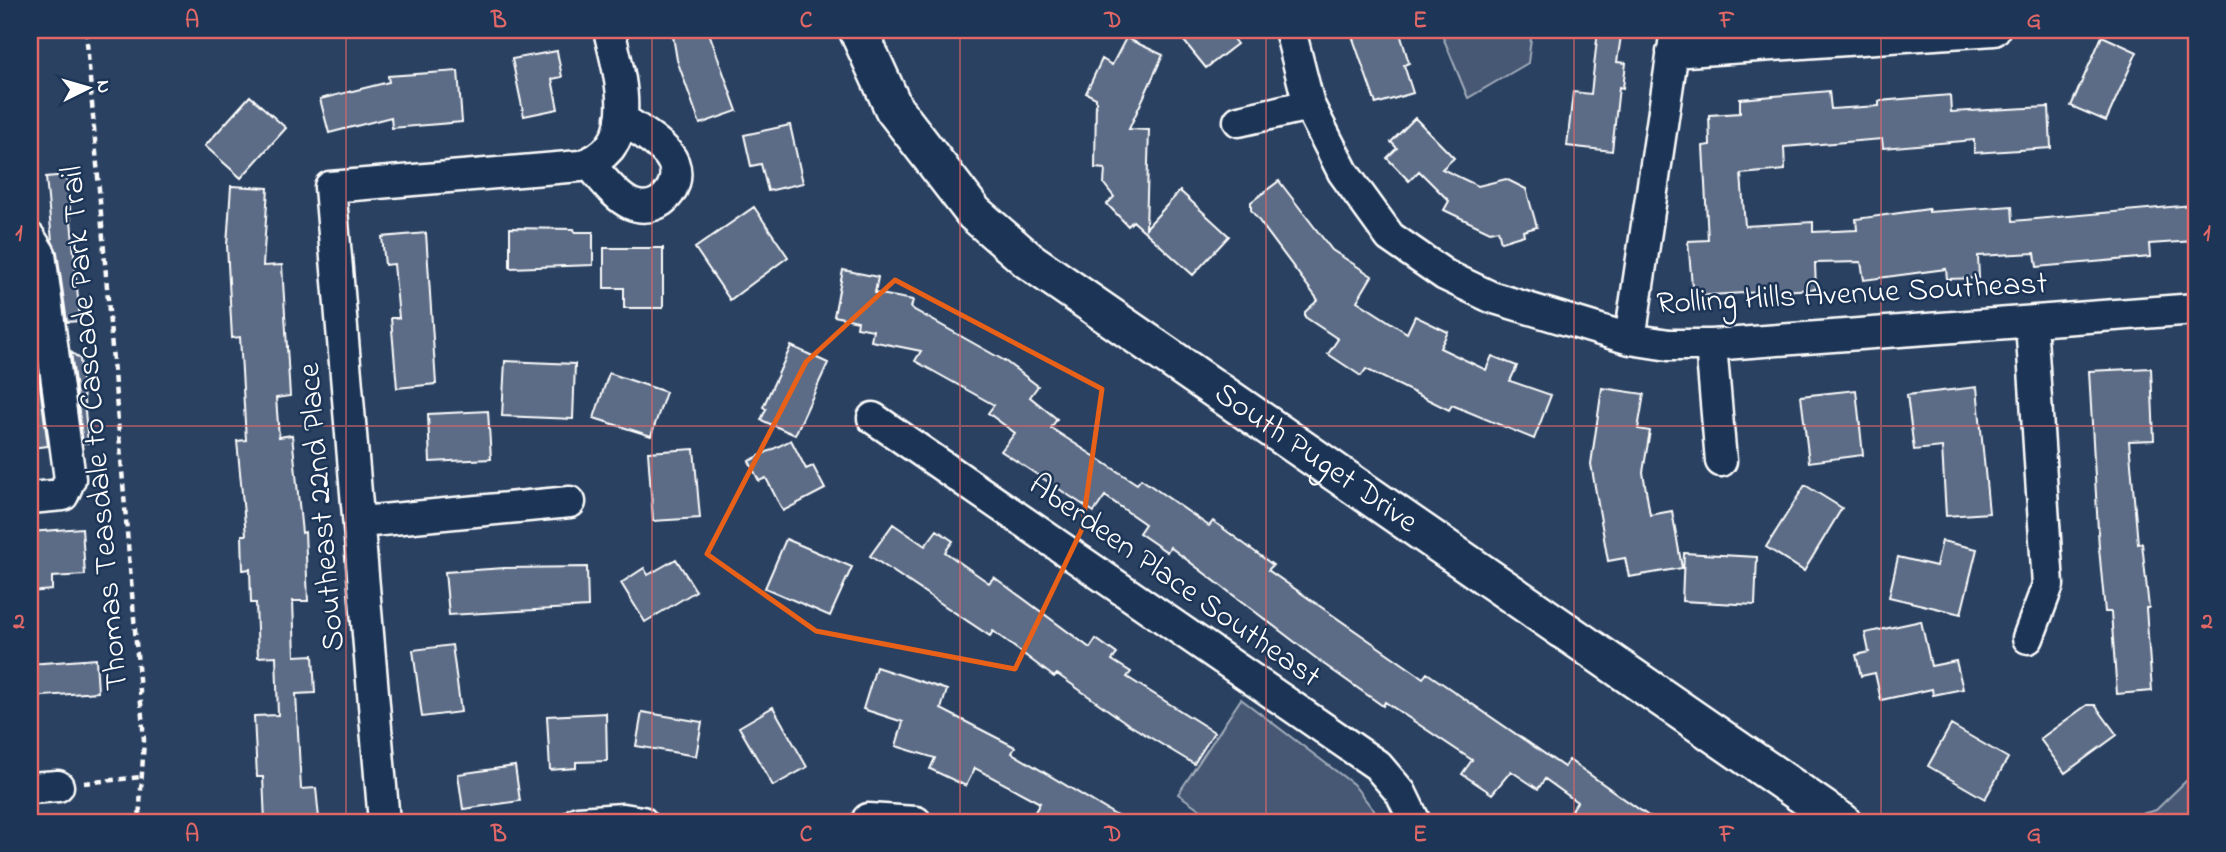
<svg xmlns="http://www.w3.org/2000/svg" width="2226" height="852" viewBox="0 0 2226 852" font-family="'Indie Flower',sans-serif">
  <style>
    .green { fill: #465975; stroke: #a2acba; stroke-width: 2 }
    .building { fill: #5b6c86; stroke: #fff; stroke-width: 2 }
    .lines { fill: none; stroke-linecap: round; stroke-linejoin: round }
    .minor-casing { stroke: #fff; stroke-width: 35 }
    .tertiary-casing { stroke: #fff; stroke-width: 42 }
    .path { stroke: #fff; stroke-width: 4.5; stroke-dasharray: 7 5; stroke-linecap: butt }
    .minor { stroke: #1d3557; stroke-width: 30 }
    .tertiary { stroke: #1d3557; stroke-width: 37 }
    .marked { fill: none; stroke: #e96118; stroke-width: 5; stroke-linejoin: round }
    .grid { fill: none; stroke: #e26868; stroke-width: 2; stroke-opacity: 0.55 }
    .labels { text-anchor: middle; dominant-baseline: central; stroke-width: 5; stroke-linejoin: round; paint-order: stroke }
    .street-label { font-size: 32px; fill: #fff; stroke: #1d3557 }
    .neatline { fill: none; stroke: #e26868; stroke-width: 2.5 }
    .grid-label { font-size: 23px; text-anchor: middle; font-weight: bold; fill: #e26868 }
  </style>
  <rect width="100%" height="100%" fill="#2a4161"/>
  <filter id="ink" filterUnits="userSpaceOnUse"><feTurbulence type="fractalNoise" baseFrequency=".0143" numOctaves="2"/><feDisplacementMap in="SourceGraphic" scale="14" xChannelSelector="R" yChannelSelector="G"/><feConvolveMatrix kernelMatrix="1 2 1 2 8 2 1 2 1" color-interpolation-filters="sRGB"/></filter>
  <g filter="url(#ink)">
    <path class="green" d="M1440 30H1532L1528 63 1468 98Z
      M1241 699 1353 784 1383 822H1218L1178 794Z
      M2196 779V822H2112L2156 810 2187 780Z"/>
    <path class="building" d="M672 30H708L737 111 700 124 677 60Z
      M1175 30H1226L1237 44 1206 68Z
      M1350 30H1399L1409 63 1404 65 1413 93 1376 104Z
      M1598 30H1622L1617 62 1626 63 1623 88 1619 87 1612 151 1567 146 1573 92 1591 94Z
      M2102 36 2137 52 2106 121 2071 106Z
      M1126 38 1163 55 1129 129 1149 130 1146 228 1180 191 1229 236 1193 275 1133 221 1128 226 1107 204 1114 197 1104 184 1105 169 1095 168 1096 98 1086 93 1102 59 1112 65Z
      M557 51 562 77 552 79 558 109 524 116 512 59Z
      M458 71 462 122 392 128 391 117 329 133 320 99 389 82 388 76Z
      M1829 91 1831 109 1879 106V101L1950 95 1951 112 2049 107 2051 148 1974 153V140L1883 148 1882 139 1784 147 1785 170 1741 174 1745 226 1813 222V232L1857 230 1856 219 1929 209V212L2012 206 2013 221 2192 205 2195 241 2149 244 2150 257 2037 267 2035 253 1978 256 1979 278 1947 279 1946 269 1864 280 1861 262 1815 263 1816 289 1693 296 1688 241 1708 240 1703 146 1710 145 1709 115 1740 113V99Z
      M250 96 286 128 241 178 205 146Z
      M1415 118 1454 158 1442 169 1478 186 1506 179 1526 189 1537 227 1523 231 1524 235 1501 242 1498 230 1490 232 1444 210 1449 201 1419 171 1409 181 1387 158 1397 148 1391 142Z
      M790 125 803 183 768 191 761 164 751 166 744 135Z
      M67 175 80 321 67 322 57 252 52 241 46 177Z
      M1279 181 1332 250 1372 276 1357 301 1407 333 1415 316 1448 332 1440 348 1486 370 1492 356 1517 366 1510 381 1551 395 1534 439 1452 405 1449 410 1366 369 1361 376 1328 354 1338 339 1305 317V312L1318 300 1251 210V202Z
      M231 186 268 188 263 266 282 265 290 396 276 398 279 437 292 435 302 533 305 532 308 601H293L295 656 313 655 315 693 296 694 301 789 316 788 319 818 301 819V822H265L263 777H257L254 716 278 715 276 656 258 657 256 603H251L250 569 243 570 242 535H246L237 441 246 440 240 337 232 338 227 245Z
      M754 207 788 257 730 300 695 248Z
      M510 228 574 229 575 232H593V265L510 268Z
      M426 233 436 384 397 388 391 318H399L394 264 385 265 382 237Z
      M604 248H663V308H624V288H604Z
      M843 270 878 277 875 293 913 300 911 308 1005 361 1038 386 1030 397 1057 419 1051 428 1137 484 1141 479 1209 526 1213 521 1273 565 1268 570 1423 678 1427 673 1564 767 1569 760 1657 822H1564L1577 802 1545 779 1538 789 1511 771 1492 794 1462 774 1472 760 1385 702 1383 706 1325 665 1170 547 1167 552 1139 533 1145 524 1105 496 1094 512 1001 451 1015 433 988 413 994 405 915 361 921 351 871 341 873 330 857 327 858 321 834 316Z
      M791 346 828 363 795 435 761 420 766 409 763 407Z
      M35 349 48 446 30 448V353Z
      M71 352 80 359 88 443H83Z
      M505 361 575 364 573 419 502 416Z
      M2151 368 2154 440 2129 441 2138 544 2142 543 2149 608H2146L2152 691 2117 694 2111 612H2105L2099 548 2089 371Z
      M609 373 666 392 651 436 594 418Z
      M1977 387 1989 513 1946 516 1942 447 1914 450 1907 395Z
      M1602 388 1644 394 1638 429 1650 431 1643 472 1650 515 1672 511 1682 568 1629 577 1625 558 1608 561 1591 464Z
      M1856 390 1863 455 1809 462 1801 396Z
      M488 411 491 459 430 462 428 414Z
      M791 440 806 469 813 466 825 489 783 511 766 478 759 481 749 461Z
      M694 449 700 518 653 521 648 452Z
      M1805 485 1842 508 1804 571 1766 547Z
      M893 524 925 546 937 530 953 541 945 552 989 583 994 577 1090 648 1096 639 1117 654 1112 660 1131 672 1127 677 1214 732 1194 764 1128 724 1057 674 1054 677 993 631 990 636 870 556Z
      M82 528 85 575 52 577V590L30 592V532Z
      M786 539 852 567 830 616 765 588Z
      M1942 541 1977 549 1961 614 1889 597 1898 557 1936 566Z
      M1684 553 1757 557 1755 605 1682 601Z
      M676 559 696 591 645 622 621 583 644 568 648 575Z
      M587 567 588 607 449 615 445 572 505 568Z
      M1921 621 1931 666 1956 661 1963 689 1933 695 1932 689 1881 700 1875 673 1861 676 1856 655 1869 652 1865 633Z
      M452 645 461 712 422 717 413 650Z
      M96 659 98 692 30 697V664Z
      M876 667 947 690 941 709 1015 747 1012 753 1127 822H1029L1040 803 975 768 966 786 930 769 935 758 896 746 903 722 863 709Z
      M2087 705H2095L2117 735 2065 773 2040 739Z
      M773 707 807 767 773 786 739 727Z
      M642 712 702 722 696 756 636 746Z
      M606 713 607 761 576 762V768L550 770 547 716Z
      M1951 725 2008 758 1985 799 1928 766Z
      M515 766 520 801 463 809 458 774Z"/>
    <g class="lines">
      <defs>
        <path id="minor" d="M1290 30 1309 105 1343 172 1390 237 1445 275 1491 297 1630 339 1669 345H1711L2196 309
          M1672 52 1994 30
          M1239 121 1309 105
          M589 164C601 176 615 197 631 204 662 217 689 179 668 154 656 139 636 129 621 118
          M30 238 40 254 70 479 63 495 30 498
          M1630 339 1676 30
          M1711 345 1721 461
          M873 418 1377 765 1401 793 1415 822
          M361 522 570 502
          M2028 638 2048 585 2031 322
          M30 788 58 786
          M868 819 916 822
          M384 822 330 187 580 166C643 147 620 77 609 30
          M578 822 623 819 642 822"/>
        <g id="tertiary">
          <path id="s1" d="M858 30 894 109 974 213 1028 260 1842 822"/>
        </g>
      </defs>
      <use href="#minor" class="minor-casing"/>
      <use href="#tertiary" class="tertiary-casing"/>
      <path class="path" d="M86 30 144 740 139 822
        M84 783 142 777"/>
      <use href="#minor" class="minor"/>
      <use href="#tertiary" class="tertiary"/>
    </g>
  </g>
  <path class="marked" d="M895 280 1102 389 1082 529 1015 669 816 631 707 554 806 362Z"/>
  <path class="grid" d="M346 30V822M652 30V822M960 30V822M1266 30V822M1574 30V822M1881 30V822M30 426H2196"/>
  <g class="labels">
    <g class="street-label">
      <text transform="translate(1852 295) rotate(-3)">Rolling Hills Avenue Southeast</text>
      <text transform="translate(96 428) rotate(-95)">Thomas Teasdale to Cascade Park Trail</text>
      <text stroke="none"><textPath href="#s1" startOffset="639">South Puget Drive</textPath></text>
      <text transform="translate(323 507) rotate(-95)">Southeast 22nd Place</text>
      <text transform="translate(1174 582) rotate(35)">Aberdeen Place Southeast</text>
    </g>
  </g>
  <rect width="2226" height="852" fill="none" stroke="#1d3557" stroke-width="77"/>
  <g transform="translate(88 88) rotate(85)" stroke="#1d3557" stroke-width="5" paint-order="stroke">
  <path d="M0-5L12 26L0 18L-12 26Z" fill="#ffffff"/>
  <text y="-10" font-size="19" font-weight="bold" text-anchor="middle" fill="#ffffff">N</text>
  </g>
  <rect x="38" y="38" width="2150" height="776" class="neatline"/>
  <g class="grid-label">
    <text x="192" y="27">A</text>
    <text x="499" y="27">B</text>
    <text x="806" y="27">C</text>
    <text x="1113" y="27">D</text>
    <text x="1420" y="27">E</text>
    <text x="1727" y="27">F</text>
    <text x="2034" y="27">G</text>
    <text x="19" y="240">1</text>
    <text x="2207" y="240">1</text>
    <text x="19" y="628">2</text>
    <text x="2207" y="628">2</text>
    <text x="192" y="841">A</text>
    <text x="499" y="841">B</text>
    <text x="806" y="841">C</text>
    <text x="1113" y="841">D</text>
    <text x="1420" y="841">E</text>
    <text x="1727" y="841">F</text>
    <text x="2034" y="841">G</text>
  </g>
</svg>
